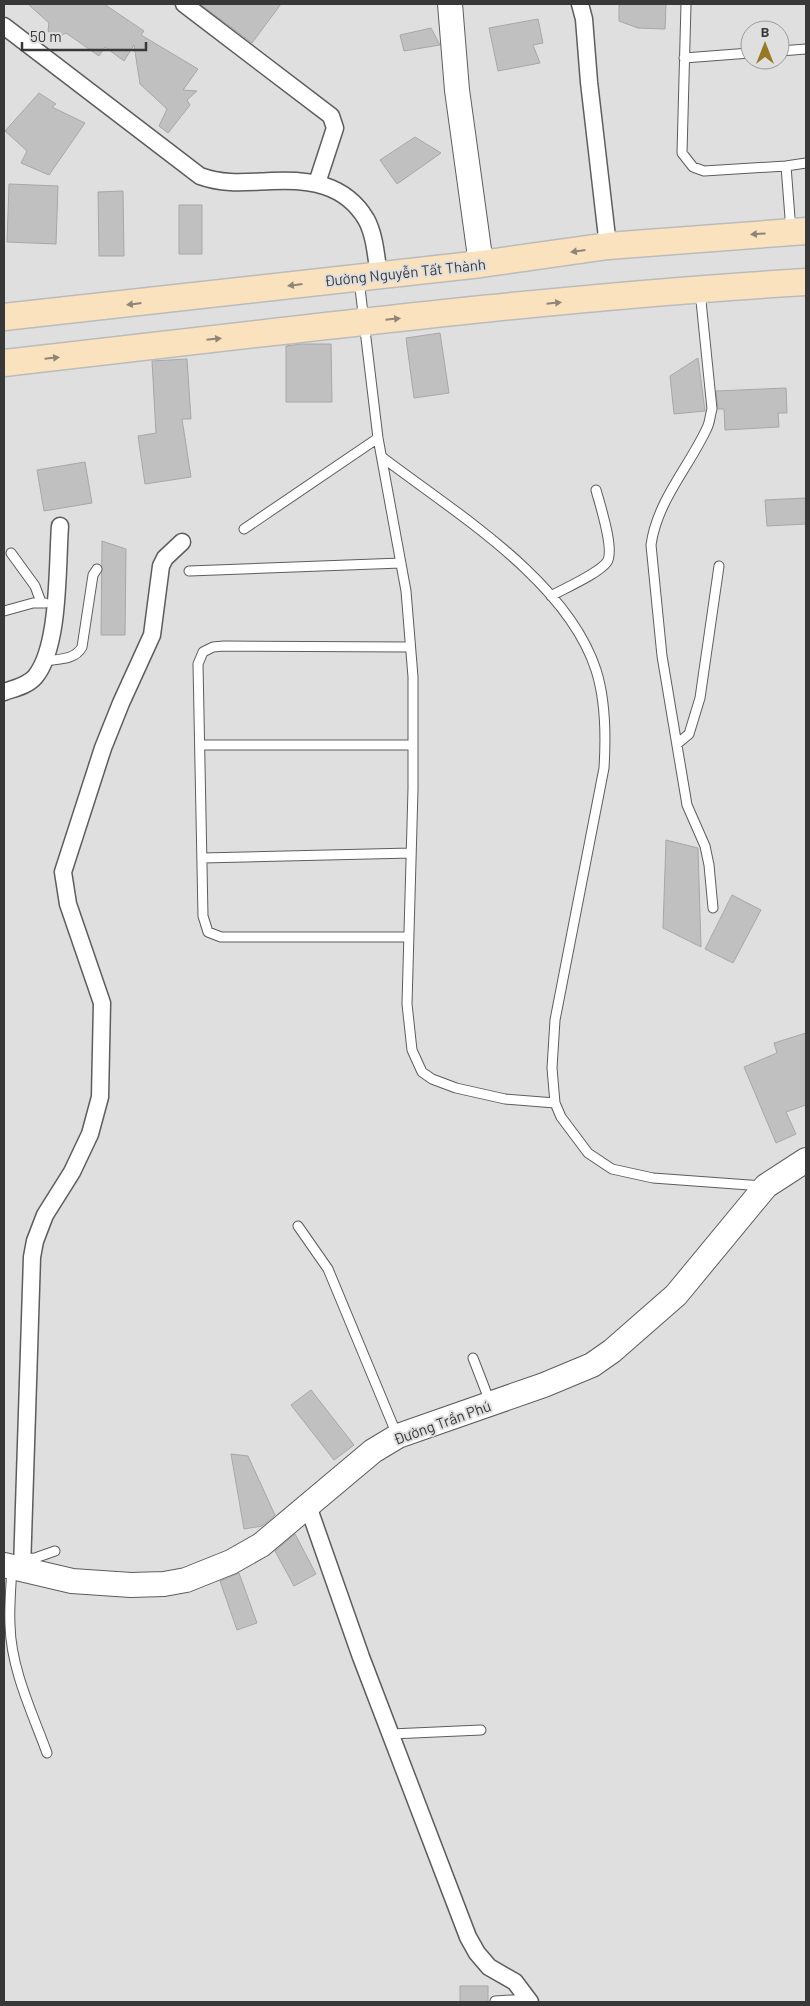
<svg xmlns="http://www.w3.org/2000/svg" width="810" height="2006" viewBox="0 0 810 2006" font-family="Barlow,sans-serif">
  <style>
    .building { fill: #c1c0c1; stroke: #a8a7a8 }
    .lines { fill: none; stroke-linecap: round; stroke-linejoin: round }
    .lane-casing { stroke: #5c5d5e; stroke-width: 11 }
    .street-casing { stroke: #5c5d5e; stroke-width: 19 }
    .secondary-casing { stroke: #5c5d5e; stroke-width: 26 }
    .primary-casing { stroke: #bbb; stroke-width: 29 }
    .lane { stroke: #fff; stroke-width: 9 }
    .street { stroke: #fff; stroke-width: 16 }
    .secondary { stroke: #fff; stroke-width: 24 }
    .primary { stroke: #fae2bf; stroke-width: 26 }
    .oneway { fill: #8f8475 }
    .labels { text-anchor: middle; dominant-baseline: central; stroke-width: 4; stroke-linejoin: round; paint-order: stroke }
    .street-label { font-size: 15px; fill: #383838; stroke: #dfdfe0 }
  </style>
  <rect width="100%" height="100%" fill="#dfdfe0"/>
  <path class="building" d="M28 4H104L144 31 141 35 198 69 183 90 197 91 187 100 190 105 168 133 159 126 167 109 140 84 134 45 124 61 105 47 99 56 66 33 55 39 48 31 49 23Z
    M200 4H281L252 43Z
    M619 4H666L665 29 638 28 619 21Z
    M538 19 543 43 533 45 540 63 498 71 489 28Z
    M431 28 440 45 404 51 400 35Z
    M39 93 56 104 52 107 85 123 49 175 21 163 27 151 5 131Z
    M415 137 441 153 397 184 380 160Z
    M9 184 58 186 56 244 7 242Z
    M123 191 124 256H99L98 192Z
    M179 205H202V254H179Z
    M440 333 449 393 414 398 406 338Z
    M300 344H331L332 402H286V346Z
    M698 358 705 411 674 414 670 376Z
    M187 359 191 419H182L191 477 145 484 138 436 156 433 152 361Z
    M786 388 787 413H778L779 427 725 430 724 409H718L716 391Z
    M85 462 92 503 44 511 37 470Z
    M806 498V524L767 526 765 500Z
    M102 541 126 549 125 635H101Z
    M666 840 698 848 701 947 663 928Z
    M732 895 761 910 733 963 705 949Z
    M806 1033V1105L786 1112 796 1134 776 1143 744 1067 777 1053 774 1043Z
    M311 1390 354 1445 334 1460 291 1405Z
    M231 1454 248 1456 275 1515 262 1526 244 1529Z
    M295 1534 316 1574 294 1586 275 1551Z
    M239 1573 257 1623 237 1630 220 1581Z
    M460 1986H488V2002H460Z"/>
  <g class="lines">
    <defs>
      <path id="lane" d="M686 4 682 153 693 167 704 171 786 166 791 231
        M780 51 806 49
        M684 58 750 53
        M786 166 806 163
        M359 280 378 438 406 591 413 677V789L407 1004 412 1050 422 1072 432 1079 456 1088 505 1099 555 1103
        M700 291 712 409C710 415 710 422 707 428 689 467 657 501 651 545L662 656 687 805 705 846 709 865 713 908
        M382 457C454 512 567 580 596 670 606 701 606 736 604 768L555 1020 552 1068 555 1103 561 1117 588 1153 612 1169 653 1178 763 1186
        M244 529 378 438
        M11 553 35 586 41 602
        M189 571 401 563
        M551 596C565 588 598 574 607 562 615 550 600 505 596 490
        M4 611 33 603H45
        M45 661C59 659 75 660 82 647L93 575 97 569
        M677 744 689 734 700 698 719 566
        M200 745H413
        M202 858 411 853
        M409 937H221L208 932 203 916 198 664 203 652 213 647 224 646 410 647
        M298 1226 328 1269 397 1435
        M473 1358 490 1402
        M23 1559 35 1558 55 1551
        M12 1567C11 1586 9 1606 10 1625 11 1669 32 1712 47 1753
        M391 1734 481 1730
        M495 2001 528 1999"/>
      <path id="street" d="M184 4 331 116 335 128 317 183
        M580 4 584 19 589 82 608 246
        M4 26 200 176C225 185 246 182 272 181 309 179 345 184 366 219 375 235 376 257 379 275
        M4 692C15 688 27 686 35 677 60 647 57 566 60 526
        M308 1506 361 1657 468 1937 477 1953 489 1967 515 1982 530 2002
        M22 1569 32 1257 35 1241 45 1215 72 1172 90 1134 100 1097 102 1003 68 904 63 872 103 748 121 703 152 635 161 566 165 558 182 542"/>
      <path id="secondary" d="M450 4 457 90 481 264
        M4 1565 72 1581 131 1585 164 1584 186 1580 231 1562 261 1545 373 1451 398 1436 544 1385 592 1365 612 1351 676 1295 766 1186 806 1160"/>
      <path id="primary" d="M4 317 481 264 608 246 806 231
        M4 363C271 333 538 298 806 282"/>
    </defs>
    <use href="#lane" class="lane-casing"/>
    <use href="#street" class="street-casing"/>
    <use href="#secondary" class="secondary-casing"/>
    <use href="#primary" class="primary-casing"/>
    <use href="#lane" class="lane"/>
    <use href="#street" class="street"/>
    <use href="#secondary" class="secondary"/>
    <use href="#primary" class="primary"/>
  </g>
  <defs><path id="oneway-solid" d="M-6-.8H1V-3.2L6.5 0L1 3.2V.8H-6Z" transform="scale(1.25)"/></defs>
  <g class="oneway">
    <use href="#oneway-solid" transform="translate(758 234) rotate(176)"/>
    <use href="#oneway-solid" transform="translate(578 251) rotate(172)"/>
    <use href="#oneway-solid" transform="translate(295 285) rotate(173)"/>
    <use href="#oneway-solid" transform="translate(554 303) rotate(-6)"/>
    <use href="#oneway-solid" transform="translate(134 304) rotate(173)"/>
    <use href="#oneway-solid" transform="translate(393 319) rotate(-6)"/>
    <use href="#oneway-solid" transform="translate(214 339) rotate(-6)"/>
    <use href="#oneway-solid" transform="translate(52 358) rotate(-6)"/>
  </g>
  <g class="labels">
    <g class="street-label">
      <text transform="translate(405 272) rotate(-6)">Đường Nguyễn Tất Thành</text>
      <text transform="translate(442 1422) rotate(-20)">Đường Trần Phú</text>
    </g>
  </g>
  <rect width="810" height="2006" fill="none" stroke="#383838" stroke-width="10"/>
  <g transform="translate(765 45)"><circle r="24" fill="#dfdfe0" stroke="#9c9c9d"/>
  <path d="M0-4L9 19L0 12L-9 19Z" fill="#997923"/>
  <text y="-8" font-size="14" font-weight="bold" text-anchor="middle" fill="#383838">B</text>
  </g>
  <path d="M22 42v8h124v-8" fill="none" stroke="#383838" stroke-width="2.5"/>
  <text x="30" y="42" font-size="15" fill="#383838" stroke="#dfdfe0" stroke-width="4" paint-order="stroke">50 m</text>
</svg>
